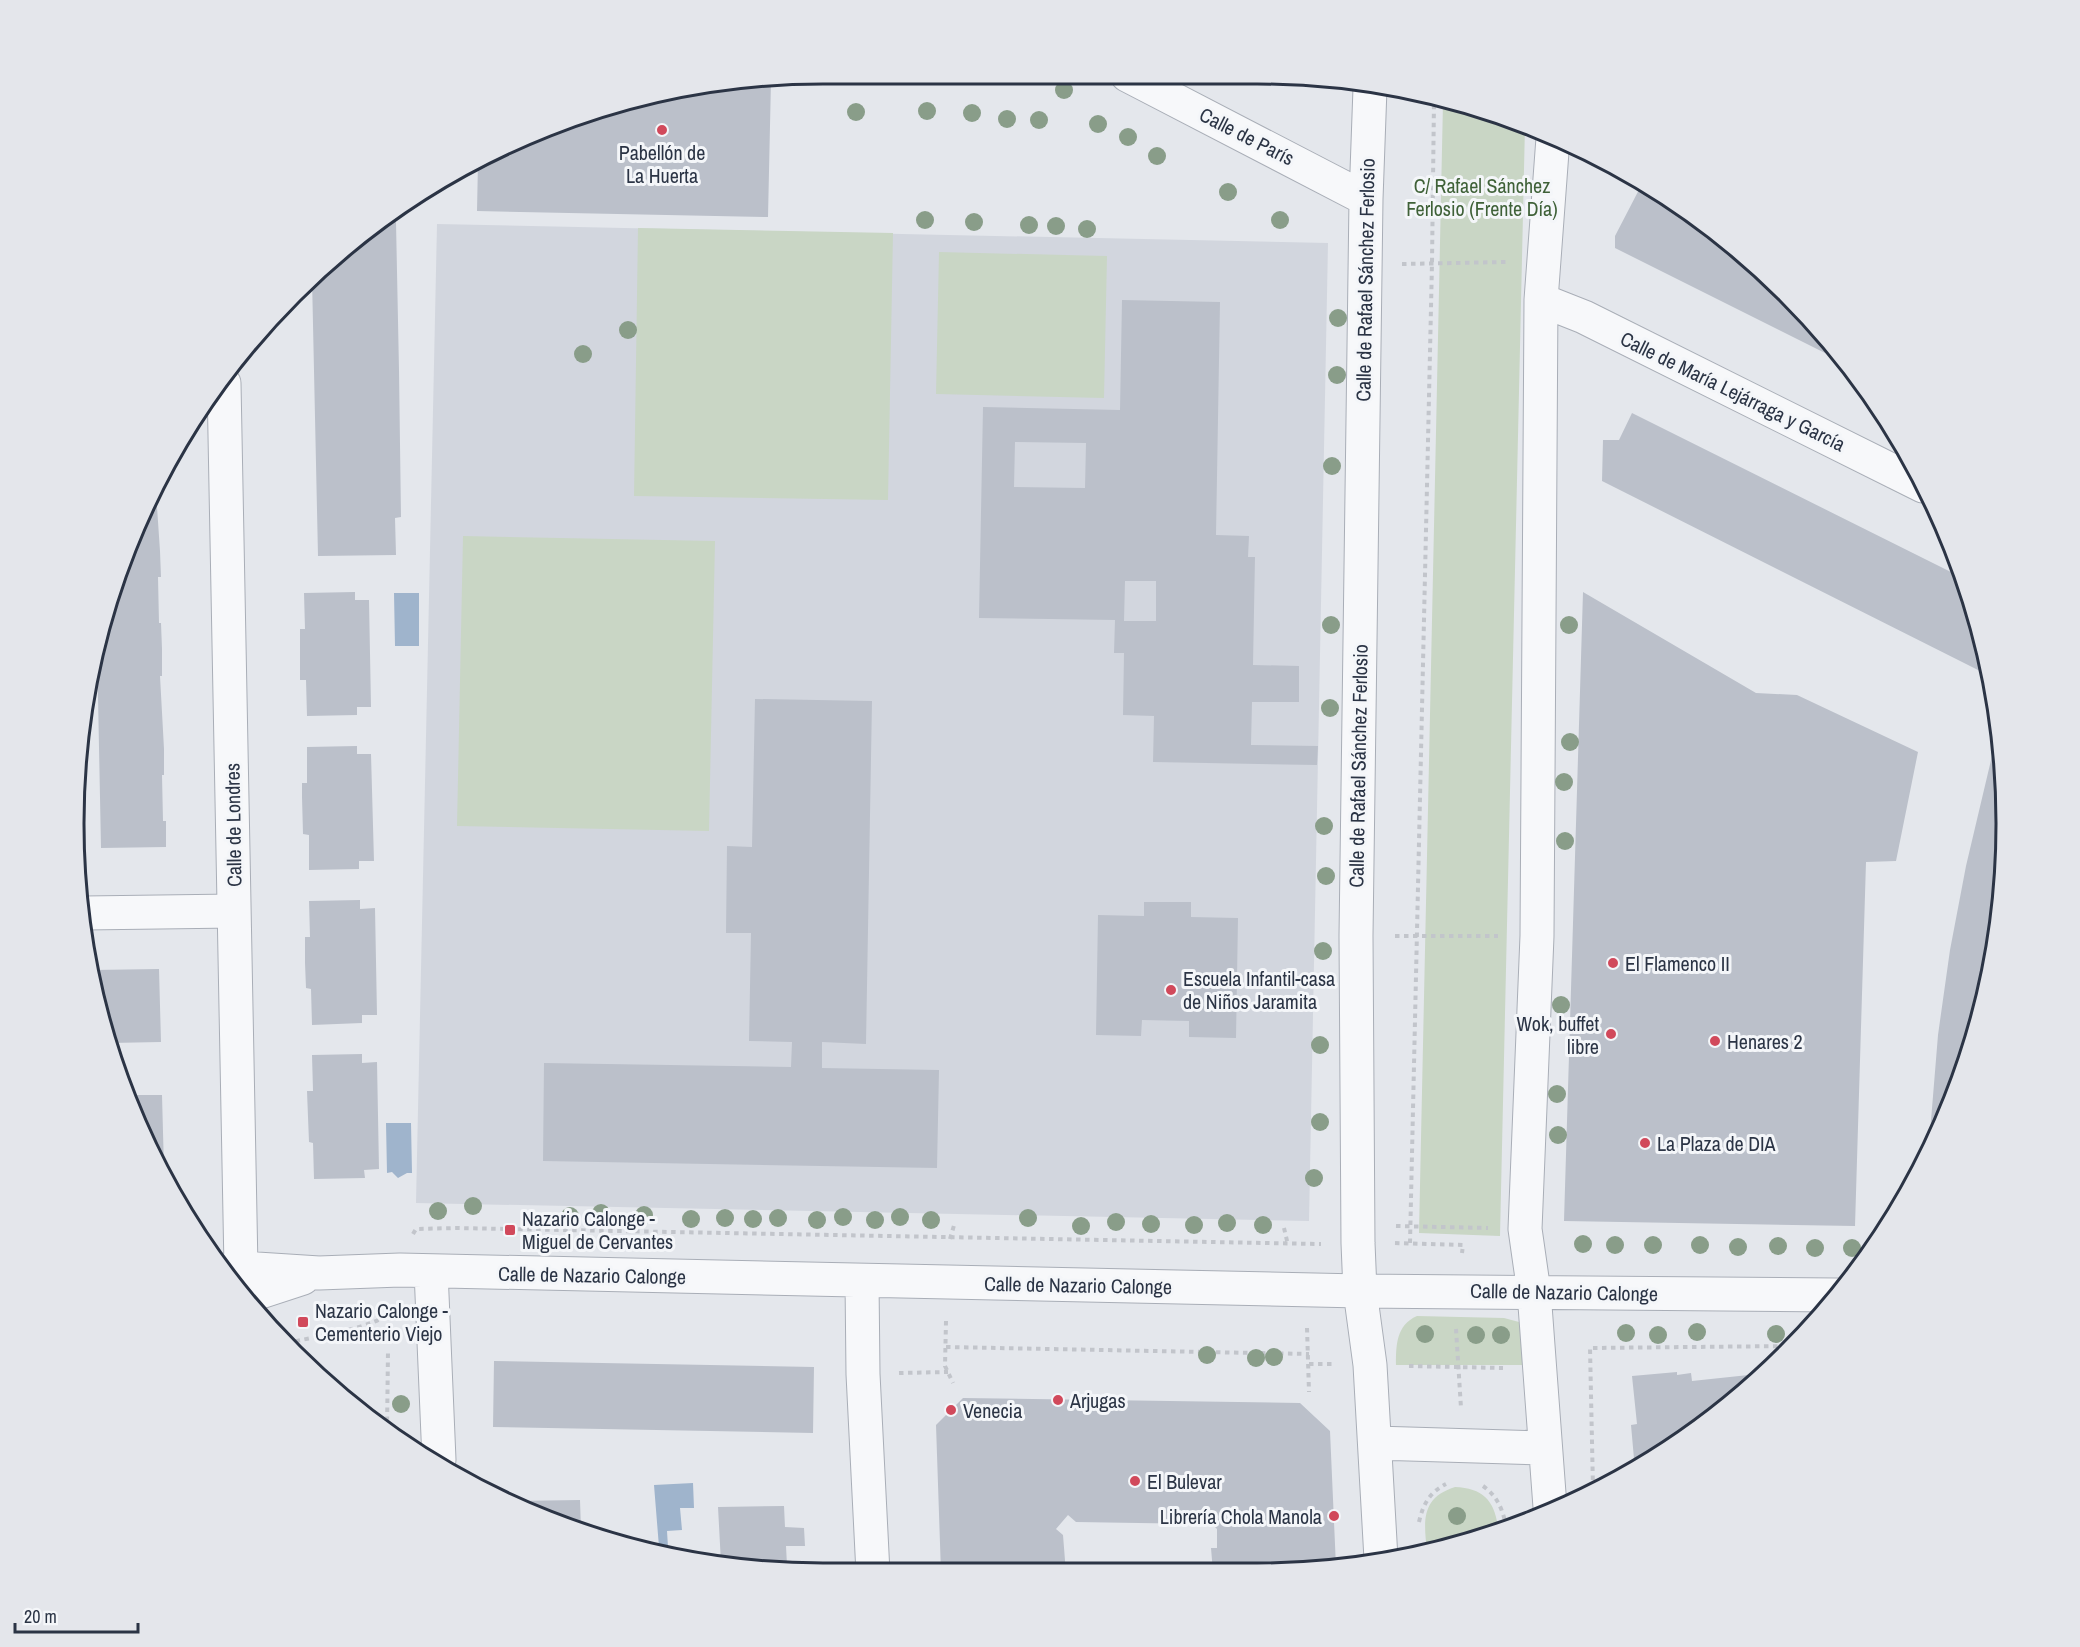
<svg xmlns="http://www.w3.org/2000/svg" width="2080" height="1647" viewBox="0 0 2080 1647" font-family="'Archivo Narrow',sans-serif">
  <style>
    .built { fill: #d2d6de }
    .green { fill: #c9d6c5 }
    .water { fill: #9fb4cc }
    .building { fill: #bbc0ca; fill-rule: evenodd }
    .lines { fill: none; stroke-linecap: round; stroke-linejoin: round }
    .minor-casing { stroke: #a9aeb7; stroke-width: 35 }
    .path { stroke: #c2c5cb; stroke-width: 4; stroke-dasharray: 4.5 4.5; stroke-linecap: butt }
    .minor { stroke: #f7f8fa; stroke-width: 33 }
    .tree { fill: #899d89 }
    .poi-dot { fill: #d1495b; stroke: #f4f6f9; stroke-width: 2 }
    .labels { text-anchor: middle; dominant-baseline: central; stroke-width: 6; stroke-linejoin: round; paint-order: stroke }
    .street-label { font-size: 20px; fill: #2b3445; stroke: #f4f6f9 }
    .poi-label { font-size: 20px; fill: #2b3445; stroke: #f4f6f9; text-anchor: start }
    .park-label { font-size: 20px; fill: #3f6138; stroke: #f4f6f9 }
    .rim { fill: none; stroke: #2b3445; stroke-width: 3 }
  </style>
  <rect width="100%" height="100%" fill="#e4e7ec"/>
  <path class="built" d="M437 224 1328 243 1309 1221 416 1203Z"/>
  <path class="green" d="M1443 102 1498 113 1525 125 1500 1236 1419 1233Z
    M638 228 893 233 888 500 634 496Z
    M939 252 1107 256 1104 398 936 394Z
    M463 536 715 541 709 831 457 826Z
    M1417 1316 1504 1318 1519 1322 1527 1330V1365H1396C1396 1346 1396 1325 1417 1316Z
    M1455 1487C1483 1488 1495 1501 1498 1528L1451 1548 1427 1552C1424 1522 1420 1498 1455 1487Z"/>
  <path class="water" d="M394 593H419V646H395Z
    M386 1123H411L412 1173H407L398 1178 392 1172 387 1173Z
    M693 1483 694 1508H680L682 1530 667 1531 668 1547H659L654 1485Z"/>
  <path class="building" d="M771 80 768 217 477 211 478 162 630 99Z
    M1643 182 1751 259 1821 329 1845 363 1615 248V236Z
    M391 218V222H396L399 370 401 517 395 518 396 555 318 556 312 278Z
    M1122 300 1220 302 1216 535 1249 536 1248 557H1255L1253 665 1299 666V702H1252L1251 745 1318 746 1317 765 1153 762 1154 716 1123 715 1124 653H1114L1115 620 979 618 983 407 1120 410ZM1015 442 1086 443 1085 488 1014 487ZM1125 581H1156V621H1124Z
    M1632 413 1965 579 1986 665 1982 672 1602 481 1603 440H1619Z
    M156 492 160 551 161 577H158L159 623H161L162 649V676H160L164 749V775H162L163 821H166V847L101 848 97 646 99 629Z
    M355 592V600H369L371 707H357V715L307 716 306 680H300V629H305L304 593Z
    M1583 592 1756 693 1797 695 1918 752 1896 861 1866 862 1855 1226 1564 1221Z
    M755 699 872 701 866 1044 822 1042V1068L939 1070 937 1168 543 1161 544 1063 791 1067 792 1042 749 1041 751 933H726L727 846 752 847Z
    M1996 739 2001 741 2005 873 1981 1018 1928 1157 1938 1035 1950 950 1966 866Z
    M357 746V754H371L374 861H359V869L309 870V835L303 834 302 797V783H307V747Z
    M360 900V909L375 908 377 1015H362V1023L312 1025 311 989 306 988 305 963V937H310L309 901Z
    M1144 902H1191V917L1238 918 1236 1038 1189 1037V1021L1142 1020 1141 1036 1096 1035 1098 915 1144 916Z
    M159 969 161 1042 110 1043 99 1017 93 970Z
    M362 1054V1063L377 1062 379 1169 364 1170 365 1178 314 1179 313 1143 309 1142 308 1117 307 1091H313L312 1055Z
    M131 1095H162L164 1169H162Z
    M494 1361 814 1367 813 1433 493 1427Z
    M1677 1372V1375L1691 1373 1692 1381 1758 1374V1380L1751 1388 1635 1470 1631 1425 1637 1424 1632 1376Z
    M963 1398 1300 1403 1330 1431 1336 1567 1306 1572H1213L1211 1548H1217V1529L1206 1518 1201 1524 1076 1522 1068 1515 1056 1529 1063 1535 1066 1573H941L936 1425Z
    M580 1500 581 1530 536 1516 514 1504V1501Z
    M784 1506 785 1527 804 1528 805 1546H786L787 1565H807V1572L721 1563 718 1507Z"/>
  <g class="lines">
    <defs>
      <path id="minor" d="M1127 75 1366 199
        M1370 88 1366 199 1356 936 1358 1243 1360 1291 1370 1365 1381 1559
        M1541 300 1584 317 1923 486
        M224 383 241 1268
        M85 913 234 911
        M225 1270 241 1268 319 1273 400 1270 1360 1291 1837 1295
        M431 1271 439 1460
        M862 1281 863 1374 873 1573
        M245 1297 303 1278
        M1375 1443 1545 1448
        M1550 1507 1534 1292 1525 1229 1537 936 1541 300 1553 138"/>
    </defs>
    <use href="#minor" class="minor-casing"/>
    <path class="path" d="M1402 264 1506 262
      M1395 936H1498
      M1396 1226 1488 1228
      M1284 1228 1288 1245
      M413 1234 416 1229 456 1228 1321 1244
      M950 1239 955 1222
      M1395 1243 1463 1245 1462 1253
      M1410 1243 1432 263 1434 101
      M946 1321 945 1366 953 1383
      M1307 1328 1309 1392
      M1456 1329 1461 1408
      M287 1343C312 1337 378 1328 393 1310
      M946 1347 1309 1354
      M1309 1364H1333
      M1409 1366 1503 1368
      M899 1373 948 1372
      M387 1430 388 1351
      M1483 1486C1497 1496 1502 1508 1506 1525
      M1593 1489 1590 1348 1790 1346
      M1419 1522C1423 1504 1430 1492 1446 1484"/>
    <use href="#minor" class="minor"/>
  </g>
  <g class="tree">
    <circle cx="1064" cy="90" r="9"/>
    <circle cx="927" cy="111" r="9"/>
    <circle cx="856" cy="112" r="9"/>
    <circle cx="972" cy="113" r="9"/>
    <circle cx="1007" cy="119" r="9"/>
    <circle cx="1039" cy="120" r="9"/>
    <circle cx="1098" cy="124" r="9"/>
    <circle cx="1128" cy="137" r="9"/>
    <circle cx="1157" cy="156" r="9"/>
    <circle cx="1228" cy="192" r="9"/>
    <circle cx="925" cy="220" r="9"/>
    <circle cx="1280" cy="220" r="9"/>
    <circle cx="974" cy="222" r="9"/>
    <circle cx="1029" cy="225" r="9"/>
    <circle cx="1056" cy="226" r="9"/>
    <circle cx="1087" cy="229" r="9"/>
    <circle cx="1338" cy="318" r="9"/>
    <circle cx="628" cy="330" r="9"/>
    <circle cx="583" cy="354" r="9"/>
    <circle cx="1337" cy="375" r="9"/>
    <circle cx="1332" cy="466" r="9"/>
    <circle cx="1331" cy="625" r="9"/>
    <circle cx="1569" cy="625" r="9"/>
    <circle cx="1330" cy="708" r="9"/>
    <circle cx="1570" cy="742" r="9"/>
    <circle cx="1564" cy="782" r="9"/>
    <circle cx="1324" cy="826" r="9"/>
    <circle cx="1565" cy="841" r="9"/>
    <circle cx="1326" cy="876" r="9"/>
    <circle cx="1323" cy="951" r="9"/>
    <circle cx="1561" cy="1005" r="9"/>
    <circle cx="1320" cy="1045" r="9"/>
    <circle cx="1557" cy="1094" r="9"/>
    <circle cx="1320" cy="1122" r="9"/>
    <circle cx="1558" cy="1135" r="9"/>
    <circle cx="1314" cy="1178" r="9"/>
    <circle cx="473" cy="1206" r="9"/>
    <circle cx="438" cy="1211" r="9"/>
    <circle cx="601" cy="1213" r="9"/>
    <circle cx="644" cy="1215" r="9"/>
    <circle cx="570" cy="1216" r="9"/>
    <circle cx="843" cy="1217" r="9"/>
    <circle cx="900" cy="1217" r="9"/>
    <circle cx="725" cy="1218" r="9"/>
    <circle cx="778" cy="1218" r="9"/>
    <circle cx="1028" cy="1218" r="9"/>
    <circle cx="691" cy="1219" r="9"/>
    <circle cx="753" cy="1219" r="9"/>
    <circle cx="817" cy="1220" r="9"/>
    <circle cx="875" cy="1220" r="9"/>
    <circle cx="931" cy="1220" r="9"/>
    <circle cx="1116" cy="1222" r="9"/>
    <circle cx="1227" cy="1223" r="9"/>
    <circle cx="1151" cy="1224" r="9"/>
    <circle cx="1194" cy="1225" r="9"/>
    <circle cx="1263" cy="1225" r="9"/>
    <circle cx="1081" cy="1226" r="9"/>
    <circle cx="1583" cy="1244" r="9"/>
    <circle cx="1615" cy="1245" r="9"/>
    <circle cx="1653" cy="1245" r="9"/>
    <circle cx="1700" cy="1245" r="9"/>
    <circle cx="1778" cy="1246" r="9"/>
    <circle cx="1738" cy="1247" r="9"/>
    <circle cx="1815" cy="1248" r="9"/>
    <circle cx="1852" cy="1248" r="9"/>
    <circle cx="1697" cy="1332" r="9"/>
    <circle cx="1626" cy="1333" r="9"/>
    <circle cx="1425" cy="1334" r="9"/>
    <circle cx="1776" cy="1334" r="9"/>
    <circle cx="1476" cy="1335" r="9"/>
    <circle cx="1501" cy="1335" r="9"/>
    <circle cx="1658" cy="1335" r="9"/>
    <circle cx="1207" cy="1355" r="9"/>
    <circle cx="1274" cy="1357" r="9"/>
    <circle cx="1256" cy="1358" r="9"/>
    <circle cx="401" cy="1404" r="9"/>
    <circle cx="1457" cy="1516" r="9"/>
  </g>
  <g class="poi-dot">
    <circle cx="662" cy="130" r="6"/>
    <circle cx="1613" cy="963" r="6"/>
    <circle cx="1171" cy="990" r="6"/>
    <circle cx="1611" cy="1034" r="6"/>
    <circle cx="1715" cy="1041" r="6"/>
    <circle cx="1645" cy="1143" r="6"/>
    <rect x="504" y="1224" width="12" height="12" rx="3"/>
    <rect x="297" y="1316" width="12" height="12" rx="3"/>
    <circle cx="1058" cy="1400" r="6"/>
    <circle cx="951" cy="1410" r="6"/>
    <circle cx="1135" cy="1481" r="6"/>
    <circle cx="1334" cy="1516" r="6"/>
  </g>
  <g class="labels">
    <g class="street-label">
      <text transform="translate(1247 136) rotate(27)">Calle de París</text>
      <text transform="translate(1365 280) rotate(-89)">Calle de Rafael Sánchez Ferlosio</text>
      <text transform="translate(1733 391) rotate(26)">Calle de María Lejárraga y García</text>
      <text transform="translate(1358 766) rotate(-89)">Calle de Rafael Sánchez Ferlosio</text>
      <text transform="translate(233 825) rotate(-91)">Calle de Londres</text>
      <text transform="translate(592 1275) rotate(1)">Calle de Nazario Calonge</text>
      <text transform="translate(1078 1285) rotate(1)">Calle de Nazario Calonge</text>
      <text transform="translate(1564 1292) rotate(1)">Calle de Nazario Calonge</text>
    </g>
    <g class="poi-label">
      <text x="662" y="152" text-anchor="middle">Pabellón de<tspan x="662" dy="23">La Huerta</tspan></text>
      <text x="1625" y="963">El Flamenco II</text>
      <text x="1183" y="978">Escuela Infantil-casa<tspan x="1183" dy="23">de Niños Jaramita</tspan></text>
      <text x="1599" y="1023" text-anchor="end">Wok, buffet<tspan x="1599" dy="23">libre</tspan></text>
      <text x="1727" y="1041">Henares 2</text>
      <text x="1657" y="1143">La Plaza de DIA</text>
      <text x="522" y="1218">Nazario Calonge -<tspan x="522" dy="23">Miguel de Cervantes</tspan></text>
      <text x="315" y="1310">Nazario Calonge -<tspan x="315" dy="23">Cementerio Viejo</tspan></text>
      <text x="1070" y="1400">Arjugas</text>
      <text x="963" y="1410">Venecia</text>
      <text x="1147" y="1481">El Bulevar</text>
      <text x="1322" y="1516" text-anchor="end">Librería Chola Manola</text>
    </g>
    <g class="park-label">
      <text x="1482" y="185">C/ Rafael Sánchez<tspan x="1482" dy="23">Ferlosio (Frente Día)</tspan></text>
    </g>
  </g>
  <path d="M0 0H2080V1647H0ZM823 84H1257A739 739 0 0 1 1996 823V824A739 739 0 0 1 1257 1563H823A739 739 0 0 1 84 824V823A739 739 0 0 1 823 84Z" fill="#e4e6eb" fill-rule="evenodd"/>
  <path class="rim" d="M823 84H1257A739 739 0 0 1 1996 823V824A739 739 0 0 1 1257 1563H823A739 739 0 0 1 84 824V823A739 739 0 0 1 823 84Z"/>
  <path d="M15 1623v9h123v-9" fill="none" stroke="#2b3445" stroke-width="3"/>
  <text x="24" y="1623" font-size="18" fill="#2b3445" stroke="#f4f6f9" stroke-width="4.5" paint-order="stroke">20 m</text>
</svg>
